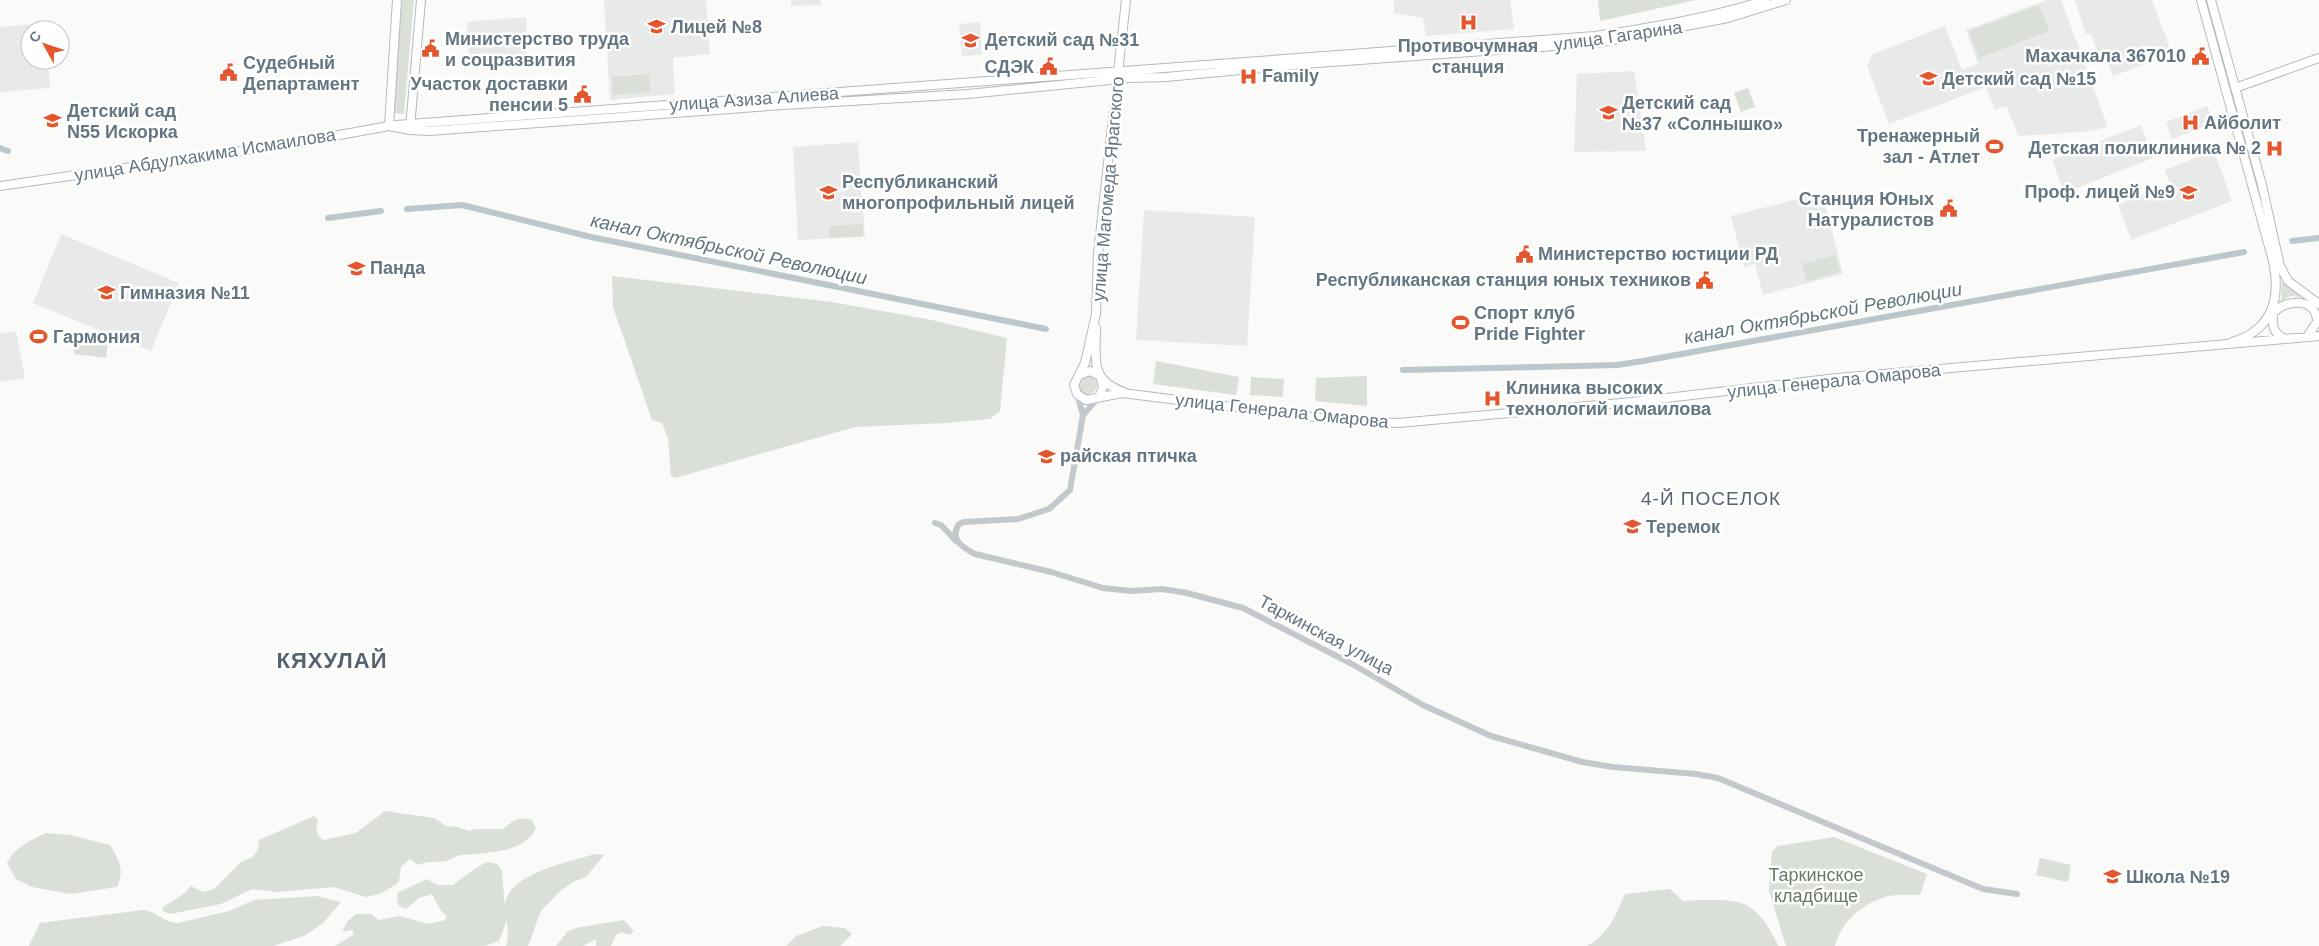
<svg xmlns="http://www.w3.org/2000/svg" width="2319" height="946" viewBox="0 0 2319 946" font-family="Arial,sans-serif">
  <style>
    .built { fill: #e8e9e9 }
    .green { fill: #dadfd7 }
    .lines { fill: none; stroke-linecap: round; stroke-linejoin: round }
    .canal { stroke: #bbc7cb; stroke-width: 6 }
    .major-casing { stroke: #b5babe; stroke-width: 10 }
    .minor { stroke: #c3c8cc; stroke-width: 6 }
    .major { stroke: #fff; stroke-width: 8 }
    .labels { text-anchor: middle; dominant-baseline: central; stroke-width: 5; stroke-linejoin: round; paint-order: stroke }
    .poi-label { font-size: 18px; font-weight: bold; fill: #657683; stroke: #fff; text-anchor: start }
    .street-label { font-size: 18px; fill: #657683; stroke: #fff }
    .park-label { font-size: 18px; fill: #687a64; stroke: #fff }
    .water-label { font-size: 19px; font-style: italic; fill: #60757c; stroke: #fff }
    .neighbourhood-label { font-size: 19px; letter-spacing: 1px; fill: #57646e; stroke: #fff }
    .district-label { font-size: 22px; font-weight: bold; letter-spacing: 1px; fill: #57646e; stroke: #fff }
  </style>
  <rect width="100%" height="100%" fill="#fafaf8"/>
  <path class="built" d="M604 0H706L710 54 673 58 675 94 610 100Z
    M791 0H821V5L791 6Z
    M1394 0H1510L1514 29 1426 36 1423 18 1394 13Z
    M2047 0H2061L2108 127 2084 132 2018 136 2007 106 1995 110 1986 87 1889 124 1867 66 1873 54 1945 26 1962 70 1978 64 1966 30Z
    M2075 0H2152L2172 54 2113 76 2108 63 2102 65 2091 33 2086 34Z
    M526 17 528 63 469 66 467 22Z
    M980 22 982 55 962 56 959 24Z
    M46 23V30H30V60H48L50 88 0 92V27Z
    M1634 71 1646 151 1574 152 1577 74Z
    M2207 106 2214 123 2172 139 2166 122Z
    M2141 125 2153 158 2064 193 2052 160Z
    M858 142 865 237 798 240 793 147Z
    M2214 151 2232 201 2131 240 2118 204 2170 184 2165 170Z
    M1822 193 1843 274 1763 295 1755 264 1744 267 1731 216Z
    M1144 210 1255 217 1247 346 1136 340Z
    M61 234 179 283 151 351 33 303Z
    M16 331 25 378 0 382V334Z"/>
  <path class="green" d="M402 0H414L404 114 393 113Z
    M1598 0H1696L1600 21Z
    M2039 5 2049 31 1979 58 1969 31Z
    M649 74 650 92 613 95 612 77Z
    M1748 88 1755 107 1741 112 1734 93Z
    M863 224V236L830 238 829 226Z
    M1835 255 1840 272 1807 281 1802 264Z
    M612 276 832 302 932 320 1007 338 1000 411 990 419 946 423 855 427 675 478 671 476 668 438 662 423 652 420 613 307Z
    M2282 280 2302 297 2291 296 2281 301Z
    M75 339 108 342 106 358 74 354Z
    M1156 361 1239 377 1236 395 1153 384Z
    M1367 376V406L1315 401 1316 378Z
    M1079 385a9 9 0 1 1 18 0a9 9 0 1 1-18 0Z
    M1251 377 1284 379 1283 397 1250 395Z
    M385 811 434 818 446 826 458 827 469 831 475 829H503C514 820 518 816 532 820L536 829C521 854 489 852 463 855 456 855 451 860 445 861 434 863 430 860 418 865L410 859 401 867 399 881 395 885 380 894 366 897 334 887 277 892 252 889 221 904 170 914 163 911V907L185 893 191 886 203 892 214 889 241 862 253 857 258 849 259 840 314 816 318 820C315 829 316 834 323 840L356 833Z
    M46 833 70 835 110 845C119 860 125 870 117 887L69 894 32 887 16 879 7 863C14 848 31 840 46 833Z
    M1834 837 1927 874 1920 895C1909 895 1896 894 1885 897 1862 904 1841 922 1835 946H1786L1769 891 1772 851 1778 846Z
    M595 854 604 855 586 877 575 881 560 891 541 911 528 946H506C511 928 504 920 505 904 509 873 570 862 595 854Z
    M2040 858 2071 865 2068 882 2036 875Z
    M488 862 497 864 502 871 506 923 499 941 484 946H335L354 934 352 930 342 932 347 922 356 914H371L379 920 400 916 429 924 445 920 447 916 441 911 432 894 419 898 406 909 398 905 397 893 427 879 438 885H453C460 879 481 864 488 862Z
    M1670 889 1683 901C1701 900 1723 898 1741 903 1757 907 1773 932 1778 946H1587C1608 935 1616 915 1625 894Z
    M317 896 341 902 323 923 304 936 273 946H29L40 923 143 910C156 911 162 922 178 923L229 911 254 900Z
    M624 920 634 931 630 935 621 932 616 935 611 946H596V939L583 946H556L568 931 580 927Z
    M823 926 845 928 852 934 840 946H786L796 936Z"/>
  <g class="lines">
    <path class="canal" d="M0 148 8 151
      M407 209 462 205 591 237 1046 329
      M328 218 381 211
      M2292 241 2319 238
      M1403 370 1617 365 1643 361 2244 252"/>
    <defs>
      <path id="major" d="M1126 0 1098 254 1096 314 1085 363 1074 385 1077 394 1086 400 1122 393 1338 420 1398 423 1632 402 1837 378 2319 336
        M2201 0 2273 261C2281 298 2273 330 2232 342
        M2211 0 2262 185 2280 266 2288 281 2319 304
        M2235 88 2319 58
        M396 125 1595 36C1653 27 1710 18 1766 0
        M389 126 397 0
        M410 128 421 0
        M0 186 295 143 389 126 410 130 429 131 783 105 968 94 1130 78 1166 77 1304 64 1596 43 1728 18 1786 0
        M2274 310C2271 323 2272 334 2286 339
        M2273 313C2286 298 2317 298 2317 322L2307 337
        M1096 328C1096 358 1089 380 1124 392
        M1079 375 1090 371 1100 376 1103 387 1099 397"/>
    </defs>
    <use href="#major" class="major-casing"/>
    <path class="minor" d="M1077 394 1083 415 1070 490 1049 509 1018 519 964 522 959 524C949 539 962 547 975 554L1051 572 1103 588 1131 591 1162 589 1187 593 1243 608 1352 664 1423 705 1491 736 1582 762 1613 767 1696 774 1718 778 1983 889 2017 894
      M1083 415 1099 397
      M935 523 941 525 956 541"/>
    <use href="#major" class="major"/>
  </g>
  <defs>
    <symbol id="hospital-bare" viewBox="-9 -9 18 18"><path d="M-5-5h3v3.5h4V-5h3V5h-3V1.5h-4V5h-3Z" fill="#e4572e" stroke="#fff" stroke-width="2.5" paint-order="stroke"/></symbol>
    <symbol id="school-bare" viewBox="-9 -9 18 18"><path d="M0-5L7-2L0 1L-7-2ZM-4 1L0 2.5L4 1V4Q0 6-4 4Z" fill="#e4572e" stroke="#fff" stroke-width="2.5" paint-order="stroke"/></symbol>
    <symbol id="civic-bare" viewBox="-9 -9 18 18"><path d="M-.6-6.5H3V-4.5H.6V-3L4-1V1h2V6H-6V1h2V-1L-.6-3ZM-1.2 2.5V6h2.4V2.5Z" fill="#e4572e" stroke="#fff" stroke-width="2.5" paint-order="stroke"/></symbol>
    <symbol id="stadium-bare" viewBox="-9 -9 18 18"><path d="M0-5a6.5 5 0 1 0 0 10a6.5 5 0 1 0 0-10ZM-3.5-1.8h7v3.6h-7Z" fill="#e4572e" stroke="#fff" stroke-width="2.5" paint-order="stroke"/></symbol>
    <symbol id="university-bare" viewBox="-9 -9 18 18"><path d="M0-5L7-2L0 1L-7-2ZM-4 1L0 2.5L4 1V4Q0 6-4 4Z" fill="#e4572e" stroke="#fff" stroke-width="2.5" paint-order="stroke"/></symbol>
  </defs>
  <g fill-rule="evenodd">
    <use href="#hospital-bare" x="1456" y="10" width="25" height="25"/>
    <use href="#school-bare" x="644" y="14" width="25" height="25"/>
    <use href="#school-bare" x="958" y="28" width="25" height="25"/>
    <use href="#civic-bare" x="418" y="36" width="25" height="25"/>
    <use href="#civic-bare" x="2188" y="44" width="25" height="25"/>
    <use href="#civic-bare" x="1036" y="54" width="25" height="25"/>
    <use href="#civic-bare" x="216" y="60" width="25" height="25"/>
    <use href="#hospital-bare" x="1236" y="64" width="25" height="25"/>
    <use href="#school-bare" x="1916" y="66" width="25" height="25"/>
    <use href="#civic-bare" x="570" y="82" width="25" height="25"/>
    <use href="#school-bare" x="1596" y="100" width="25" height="25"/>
    <use href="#school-bare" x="40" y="108" width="25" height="25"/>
    <use href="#hospital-bare" x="2178" y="110" width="25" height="25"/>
    <use href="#stadium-bare" x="1982" y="134" width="25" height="25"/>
    <use href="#hospital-bare" x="2262" y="136" width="25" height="25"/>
    <use href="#university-bare" x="816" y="180" width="25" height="25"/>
    <use href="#university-bare" x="2176" y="180" width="25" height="25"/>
    <use href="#civic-bare" x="1936" y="196" width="25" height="25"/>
    <use href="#civic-bare" x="1512" y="242" width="25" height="25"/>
    <use href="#school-bare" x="344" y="256" width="25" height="25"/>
    <use href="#civic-bare" x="1692" y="268" width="25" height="25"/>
    <use href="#school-bare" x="94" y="280" width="25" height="25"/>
    <use href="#stadium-bare" x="1448" y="310" width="25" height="25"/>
    <use href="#stadium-bare" x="26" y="324" width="25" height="25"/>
    <use href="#hospital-bare" x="1480" y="386" width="25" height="25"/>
    <use href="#school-bare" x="1034" y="444" width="25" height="25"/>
    <use href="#school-bare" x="1620" y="514" width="25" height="25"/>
    <use href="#school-bare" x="2100" y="864" width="25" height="25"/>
  </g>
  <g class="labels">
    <g class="poi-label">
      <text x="671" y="27">Лицей №8</text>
      <text x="445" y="39">Министерство труда<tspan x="445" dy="21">и соцразвития</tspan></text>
      <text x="985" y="40">Детский сад №31</text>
      <text x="1468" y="46" text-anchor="middle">Противочумная<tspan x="1468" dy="21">станция</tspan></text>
      <text x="2186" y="56" text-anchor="end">Махачкала 367010</text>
      <text x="243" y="63">Судебный<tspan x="243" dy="21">Департамент</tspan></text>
      <text x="1034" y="67" text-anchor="end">СДЭК</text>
      <text x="1262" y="76">Family</text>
      <text x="1942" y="79">Детский сад №15</text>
      <text x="568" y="84" text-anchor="end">Участок доставки<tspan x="568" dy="21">пенсии 5</tspan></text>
      <text x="1622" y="103">Детский сад<tspan x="1622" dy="21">№37 «Солнышко»</tspan></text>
      <text x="67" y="111">Детский сад<tspan x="67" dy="21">N55 Искорка</tspan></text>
      <text x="2204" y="123">Айболит</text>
      <text x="1980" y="136" text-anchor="end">Тренажерный<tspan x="1980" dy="21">зал - Атлет</tspan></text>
      <text x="2261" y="148" text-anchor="end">Детская поликлиника № 2</text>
      <text x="842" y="182">Республиканский<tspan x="842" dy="21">многопрофильный лицей</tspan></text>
      <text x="2175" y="192" text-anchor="end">Проф. лицей №9</text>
      <text x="1934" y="199" text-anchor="end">Станция Юных<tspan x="1934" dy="21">Натуралистов</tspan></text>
      <text x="1538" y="254">Министерство юстиции РД</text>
      <text x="370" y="268">Панда</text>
      <text x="1691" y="280" text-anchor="end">Республиканская станция юных техников</text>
      <text x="120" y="293">Гимназия №11</text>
      <text x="1474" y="313">Спорт клуб<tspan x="1474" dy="21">Pride Fighter</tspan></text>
      <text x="53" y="337">Гармония</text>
      <text x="1506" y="388">Клиника высоких<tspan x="1506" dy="21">технологий исмаилова</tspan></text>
      <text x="1060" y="456">райская птичка</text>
      <text x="1646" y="527">Теремок</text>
      <text x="2126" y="877">Школа №19</text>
    </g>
    <g class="street-label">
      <text transform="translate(1618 36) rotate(-8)">улица Гагарина</text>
      <text transform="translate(754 99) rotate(-4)">улица Азиза Алиева</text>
      <text transform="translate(205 155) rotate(-9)">улица Абдулхакима Исмаилова</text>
      <text transform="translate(1108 189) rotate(-85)">улица Магомеда Ярагского</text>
      <text transform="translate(1834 381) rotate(-6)">улица Генерала Омарова</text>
      <text transform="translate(1282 411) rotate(6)">улица Генерала Омарова</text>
      <text transform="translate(1326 635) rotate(28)">Таркинская улица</text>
    </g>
    <g class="park-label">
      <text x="1816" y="875">Таркинское<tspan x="1816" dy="21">кладбище</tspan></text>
    </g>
    <g class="water-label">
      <text transform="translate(729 249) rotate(12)">канал Октябрьской Революции</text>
      <text transform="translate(1823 313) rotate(-10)">канал Октябрьской Революции</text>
    </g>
    <g class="neighbourhood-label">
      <text x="1711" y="498">4-Й ПОСЕЛОК</text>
    </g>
    <g class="district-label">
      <text x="332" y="660">КЯХУЛАЙ</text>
    </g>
  </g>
  <g transform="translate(45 45) rotate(310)"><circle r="24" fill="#ffffff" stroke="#c1c8cd"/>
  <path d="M0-4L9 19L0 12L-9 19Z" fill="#e4572e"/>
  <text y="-8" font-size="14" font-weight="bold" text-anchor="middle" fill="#657683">С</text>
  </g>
</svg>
